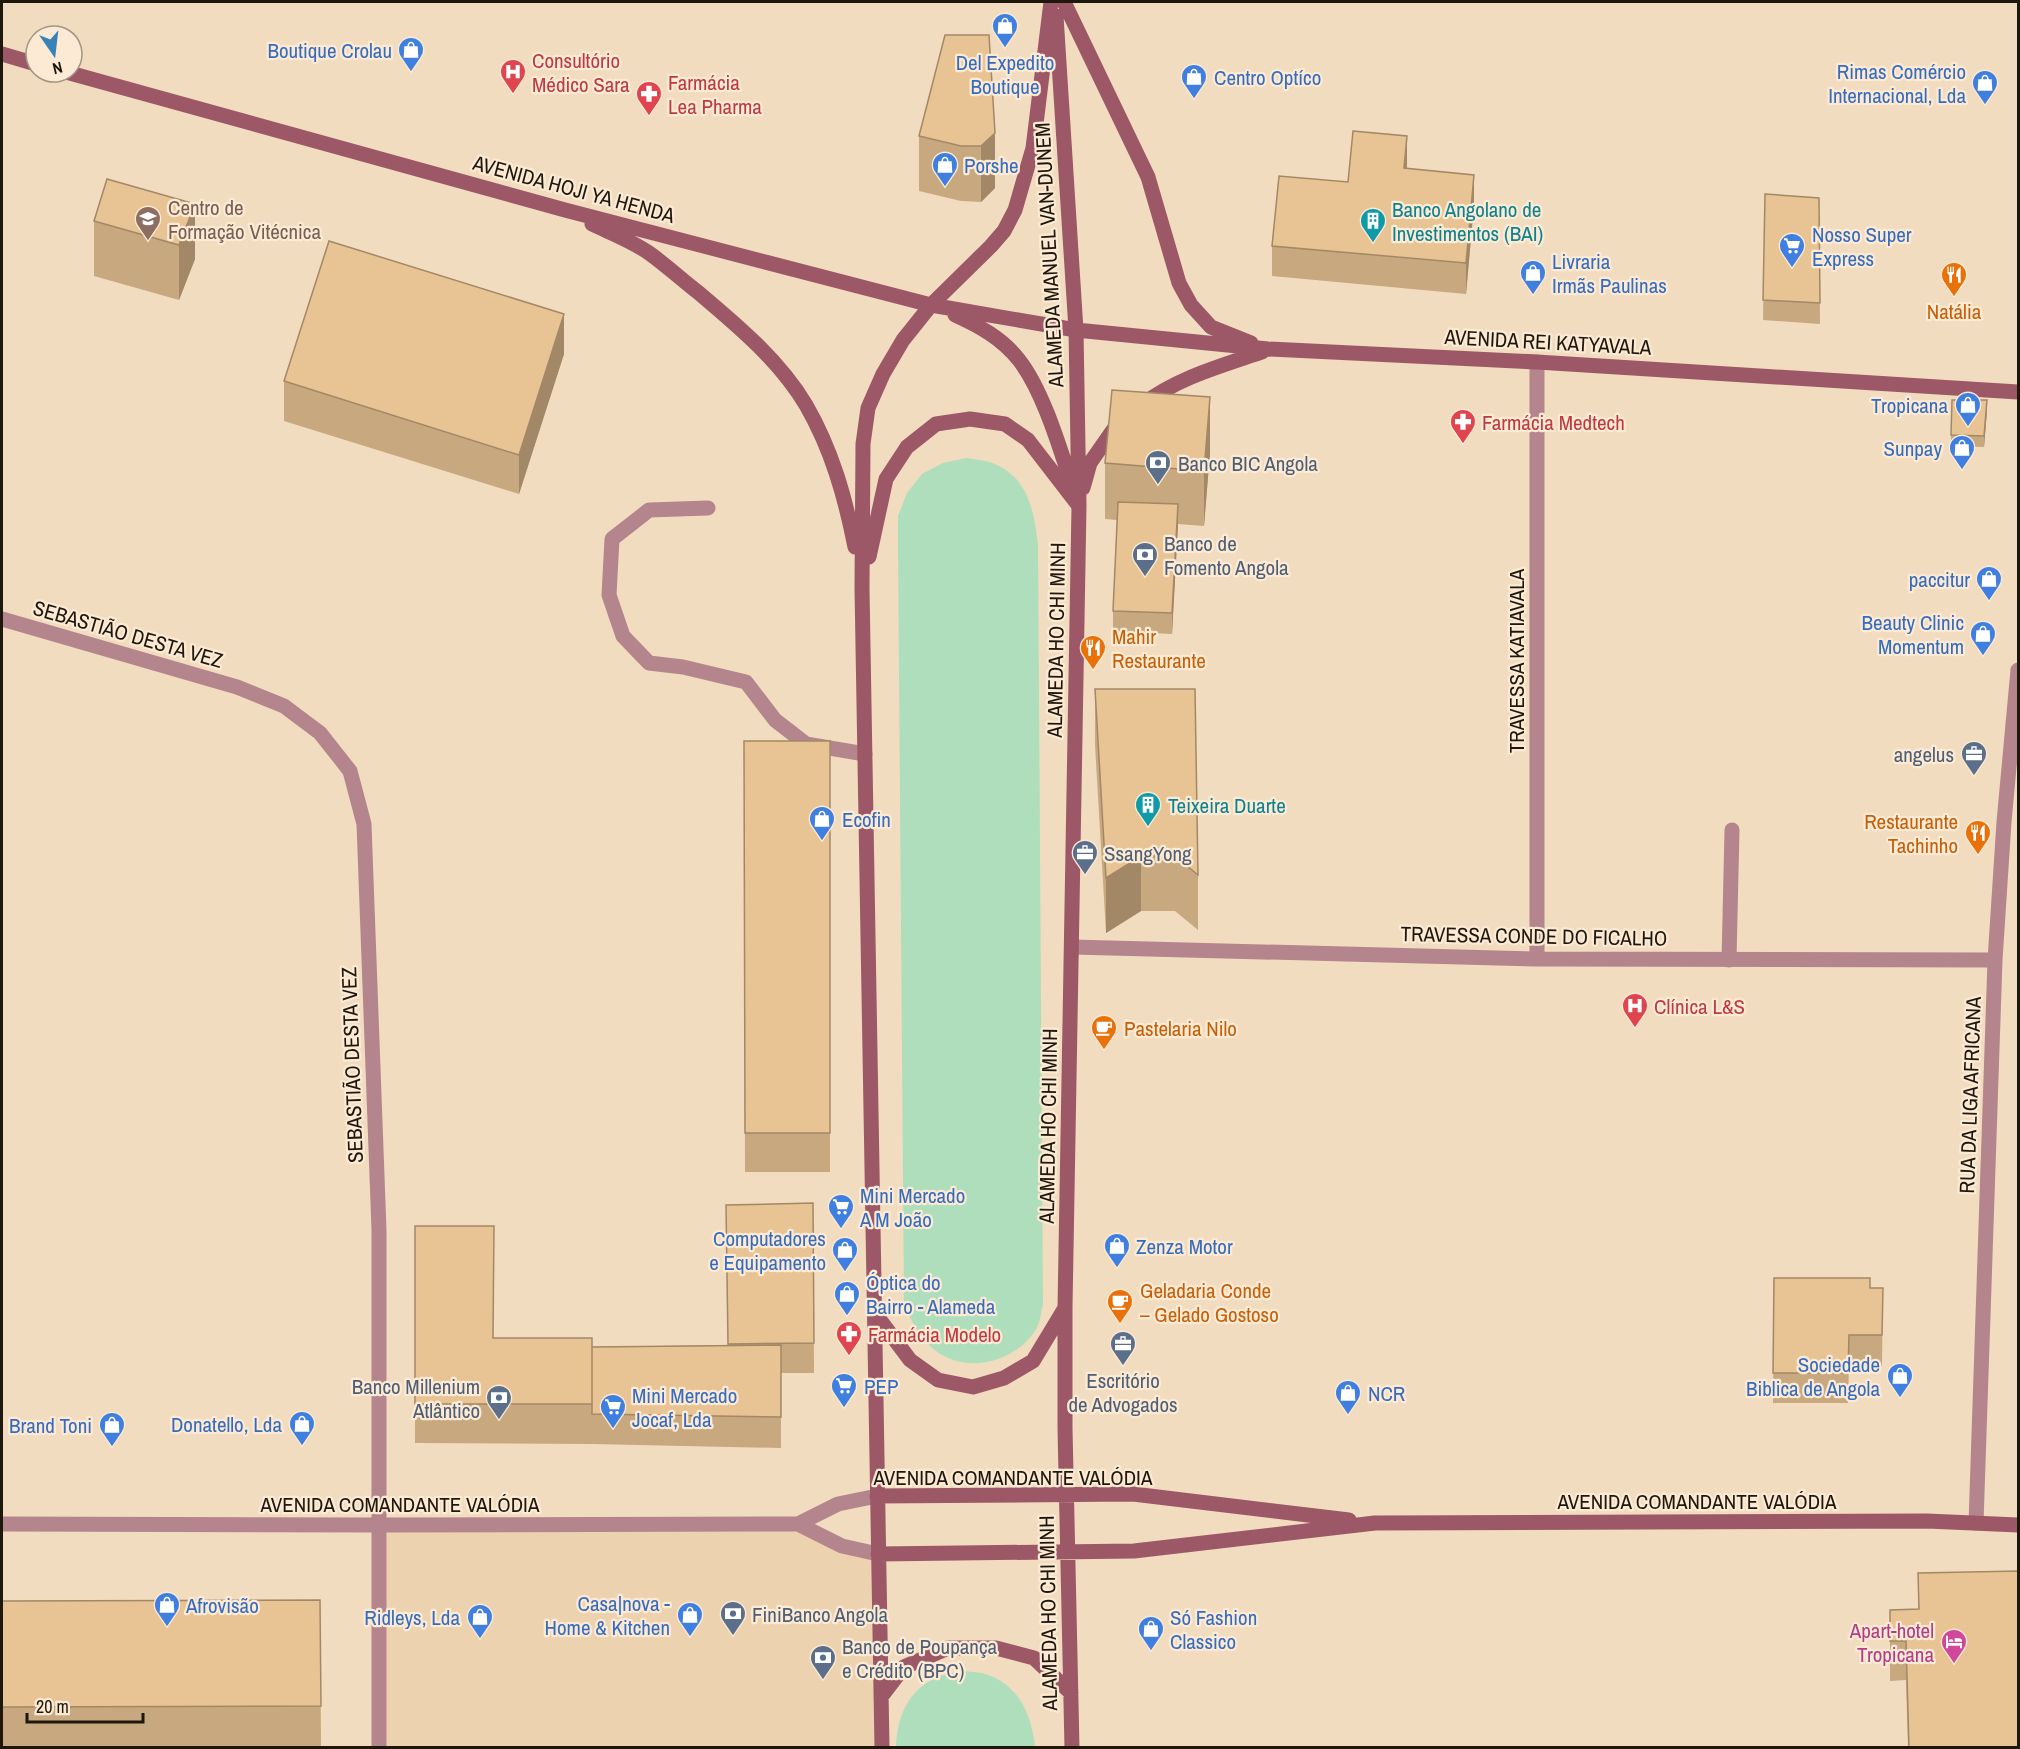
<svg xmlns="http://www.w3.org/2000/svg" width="2020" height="1749" viewBox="0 0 2020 1749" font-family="'Archivo Narrow',sans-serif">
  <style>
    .built { fill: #edd2b0 }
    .green { fill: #aedebb }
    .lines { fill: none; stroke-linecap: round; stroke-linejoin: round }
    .service { stroke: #b5858e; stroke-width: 15 }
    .minor { stroke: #b5858e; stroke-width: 15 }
    .tertiary { stroke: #b5858e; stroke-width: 15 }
    .secondary { stroke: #9d5868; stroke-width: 15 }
    .wall { fill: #c8a87e }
    .shaded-wall { fill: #a28867 }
    .building { fill: #e8c393; stroke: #a28867; stroke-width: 1.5 }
    .labels { text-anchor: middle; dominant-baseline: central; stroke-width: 4.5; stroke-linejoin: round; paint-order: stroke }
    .shop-label { font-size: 21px; fill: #366cbe; stroke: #fcead4; text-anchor: start }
    .health-label { font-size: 21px; fill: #be3a42; stroke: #fcead4; text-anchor: start }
    .street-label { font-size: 21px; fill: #1e170c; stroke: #fcead4 }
    .education-label { font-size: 21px; fill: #785e54; stroke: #fcead4; text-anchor: start }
    .culture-label { font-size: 21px; fill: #0d838f; stroke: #fcead4; text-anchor: start }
    .food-label { font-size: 21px; fill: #c56008; stroke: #fcead4; text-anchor: start }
    .service-label { font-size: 21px; fill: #4e5e75; stroke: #fcead4; text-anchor: start }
    .hotel-label { font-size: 21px; fill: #b23c85; stroke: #fcead4; text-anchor: end }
  </style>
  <rect width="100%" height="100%" fill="#f2dcc0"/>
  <path class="built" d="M798 1524 878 1554 881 1747 379 1748 380 1525Z"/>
  <path class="green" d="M966 458C974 459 982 460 989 462 1028 474 1034 511 1038 545L1043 1304C1041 1313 1040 1324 1035 1331 1012 1365 960 1376 929 1345 917 1334 911 1319 904 1305L898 547V516L907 493 922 474 943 463Z
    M964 1671C972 1672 981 1672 988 1675 1020 1686 1032 1717 1035 1747H896C897 1716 909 1687 941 1676 948 1673 957 1673 964 1671Z"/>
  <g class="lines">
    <path class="service" d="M708 508 649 510 612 539 609 595 623 636 649 663 683 667 746 682 775 720 806 744 865 754
      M1729 960 1732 830"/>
    <path class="minor" d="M1537 362V959
      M2 619 237 687 284 706 320 733 350 771 364 824 379 1230V1748
      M1072 947 1537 959 1995 960
      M1976 1523 1995 960 2004 822 2018 670"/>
    <path class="tertiary" d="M2 1524 380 1525 798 1524 838 1504 877 1496
      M798 1524 842 1546 878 1554"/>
    <path class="secondary" d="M1064 2 1148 177 1179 283 1191 305 1211 327 1251 343
      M1056 16 1076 330 1079 506 1065 1308V1428L1072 1748
      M2 54 36 64
      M66 72 565 210 931 305 1076 330 1268 349 1537 362 2018 392
      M592 224C611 233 632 241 649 253 666 265 682 280 699 293 738 326 779 360 806 405 832 450 845 497 855 547
      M955 315C979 326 1002 338 1019 360 1044 392 1061 452 1074 491
      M1142 405C1177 378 1221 366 1262 352
      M1083 488 1090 463 1118 423
      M869 557 886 479 907 447 936 424 970 419 1005 424 1028 440 1079 506
      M874 1312 910 1360 938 1380 973 1387 1004 1378 1033 1361 1065 1308
      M877 1496 1133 1494 1349 1520
      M878 1554 1134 1551 1375 1523 1927 1521 2018 1525
      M881 1697 904 1667 948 1648H996L1034 1658 1071 1693
      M882 1748 862 588 863 444 868 408 883 374 903 340 931 305 991 246 1004 231 1015 210 1033 148 1051 2"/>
  </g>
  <path class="wall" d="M989 35 995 188 981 202 961 201 919 191V136Z
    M1407 169 1474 205 1466 294 1272 276V246L1348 182Z
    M107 179 195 259 179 300 94 276V221Z
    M1765 194 1819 198 1820 324 1763 320Z
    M564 354 519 494 284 421V381Z
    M1987 410 1984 447 1951 446V435Z
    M1210 453 1204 526 1178 524 1172 634 1113 631V611L1117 520 1105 519V463Z
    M1095 689 1198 875V930L1175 911H1141L1106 933 1095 745Z
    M744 741H830V1172H745Z
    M813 1203 814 1373H781V1448L592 1444 415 1443V1226L494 1338 592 1347 728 1345 726 1205Z
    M1774 1278 1870 1288H1883L1882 1366 1849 1365 1848 1403H1773Z
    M1918 1573 2019 1748H1908L1906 1680 1890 1681V1610L1918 1609Z
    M320 1600 321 1746 2 1747V1601Z"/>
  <path class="shaded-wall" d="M995 133V188L981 202V146Z
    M1407 136V166L1404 199V168Z
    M1474 175V205L1466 294V263Z
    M195 204V259L179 300V245Z
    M564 314V354L519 494V455Z
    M1210 397V453L1204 526V471Z
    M1987 400V410L1984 447V436Z
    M1178 504V525L1172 634V613Z
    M1141 856V911L1106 933V878Z"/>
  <path class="building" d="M945 35H989L995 133 981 146H961L919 136Z
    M1353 131 1407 136 1404 168 1474 175 1466 263 1272 246 1279 176 1348 182Z
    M107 179 195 204 179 245 94 221Z
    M1765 194 1819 198 1820 303 1763 300Z
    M329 241 564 314 519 455 284 381Z
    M1112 390 1210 397 1204 471 1105 463Z
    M1952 400H1987L1984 436 1951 435Z
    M1118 502 1178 504 1172 613 1113 611Z
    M1095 689H1195L1198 875 1175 856H1141L1106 878Z
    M744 741H830V1133H745Z
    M813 1203 814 1343 728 1344 726 1205Z
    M415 1226H494L493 1338H592V1404H415Z
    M1774 1278H1870V1288H1883L1882 1335H1849L1848 1373H1773Z
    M781 1345V1417L592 1414V1347Z
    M2019 1571V1748H1909L1906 1641H1890V1610L1919 1609 1918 1573Z
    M320 1600 321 1706 2 1707V1601Z"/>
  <defs>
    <symbol id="shop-pin" viewBox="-11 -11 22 30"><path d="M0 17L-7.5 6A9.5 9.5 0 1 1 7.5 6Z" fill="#3f7fe0" stroke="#fcead4"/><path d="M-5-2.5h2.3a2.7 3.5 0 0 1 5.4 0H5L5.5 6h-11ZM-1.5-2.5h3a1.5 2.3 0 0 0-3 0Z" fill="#fff"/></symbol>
    <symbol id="hospital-pin" viewBox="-11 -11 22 30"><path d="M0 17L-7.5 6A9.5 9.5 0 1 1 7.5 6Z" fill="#e0444e" stroke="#fcead4"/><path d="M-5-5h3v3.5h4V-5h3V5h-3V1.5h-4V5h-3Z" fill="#fff"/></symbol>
    <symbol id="pharmacy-pin" viewBox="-11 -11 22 30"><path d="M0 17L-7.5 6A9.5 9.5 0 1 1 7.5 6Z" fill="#e0444e" stroke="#fcead4"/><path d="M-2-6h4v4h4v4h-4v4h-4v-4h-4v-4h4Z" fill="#fff"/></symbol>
    <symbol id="school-pin" viewBox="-11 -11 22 30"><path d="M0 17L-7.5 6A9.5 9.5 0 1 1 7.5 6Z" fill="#8d6e63" stroke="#fcead4"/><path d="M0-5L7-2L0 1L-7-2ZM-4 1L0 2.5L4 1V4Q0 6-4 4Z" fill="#fff"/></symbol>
    <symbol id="building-pin" viewBox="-11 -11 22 30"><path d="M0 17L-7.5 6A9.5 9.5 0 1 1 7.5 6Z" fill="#0f9aa8" stroke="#fcead4"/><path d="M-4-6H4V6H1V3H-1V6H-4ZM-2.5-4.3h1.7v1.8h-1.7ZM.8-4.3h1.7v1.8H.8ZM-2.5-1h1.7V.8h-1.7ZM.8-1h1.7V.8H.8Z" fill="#fff"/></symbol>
    <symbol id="supermarket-pin" viewBox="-11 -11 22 30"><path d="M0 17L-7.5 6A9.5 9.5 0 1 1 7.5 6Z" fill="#3f7fe0" stroke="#fcead4"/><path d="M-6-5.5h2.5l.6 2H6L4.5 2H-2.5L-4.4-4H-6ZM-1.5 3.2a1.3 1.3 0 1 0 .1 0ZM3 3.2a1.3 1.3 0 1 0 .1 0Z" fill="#fff"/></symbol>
    <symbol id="restaurant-pin" viewBox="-11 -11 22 30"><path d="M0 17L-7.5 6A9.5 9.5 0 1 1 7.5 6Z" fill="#e8710a" stroke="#fcead4"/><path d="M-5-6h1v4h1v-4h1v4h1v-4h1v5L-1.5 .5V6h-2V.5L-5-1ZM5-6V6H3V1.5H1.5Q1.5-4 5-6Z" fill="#fff"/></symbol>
    <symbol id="bank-pin" viewBox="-11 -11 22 30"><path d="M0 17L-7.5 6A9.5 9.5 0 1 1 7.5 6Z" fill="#5c6f8a" stroke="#fcead4"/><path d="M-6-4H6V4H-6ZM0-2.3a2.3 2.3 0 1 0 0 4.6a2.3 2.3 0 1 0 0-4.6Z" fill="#fff"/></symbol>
    <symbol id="office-pin" viewBox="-11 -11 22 30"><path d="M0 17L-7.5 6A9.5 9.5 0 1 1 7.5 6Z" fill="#5c6f8a" stroke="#fcead4"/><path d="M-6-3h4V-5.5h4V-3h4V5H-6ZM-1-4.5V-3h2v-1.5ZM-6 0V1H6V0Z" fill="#fff"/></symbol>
    <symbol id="cafe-pin" viewBox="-11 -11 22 30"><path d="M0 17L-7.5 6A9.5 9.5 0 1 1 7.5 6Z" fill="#e8710a" stroke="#fcead4"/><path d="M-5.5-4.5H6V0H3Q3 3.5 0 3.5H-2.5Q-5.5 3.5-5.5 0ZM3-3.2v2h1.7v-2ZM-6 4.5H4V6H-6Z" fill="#fff"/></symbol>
    <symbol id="hotel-pin" viewBox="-11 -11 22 30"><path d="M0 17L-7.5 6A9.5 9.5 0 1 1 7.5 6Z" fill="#d1479c" stroke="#fcead4"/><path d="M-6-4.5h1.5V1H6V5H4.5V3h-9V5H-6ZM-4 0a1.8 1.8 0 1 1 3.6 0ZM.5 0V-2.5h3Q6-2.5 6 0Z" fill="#fff"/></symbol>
  </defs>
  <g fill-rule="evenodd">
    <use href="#shop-pin" x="990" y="11" width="30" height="40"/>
    <use href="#shop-pin" x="396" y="35" width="30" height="40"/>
    <use href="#hospital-pin" x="498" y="57" width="30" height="40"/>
    <use href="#shop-pin" x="1179" y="62" width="30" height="40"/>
    <use href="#shop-pin" x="1970" y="68" width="30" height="40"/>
    <use href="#pharmacy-pin" x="634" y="79" width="30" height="40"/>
    <use href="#shop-pin" x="930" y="150" width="30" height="40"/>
    <use href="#school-pin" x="133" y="204" width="30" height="40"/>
    <use href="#building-pin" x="1358" y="206" width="30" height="40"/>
    <use href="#supermarket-pin" x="1777" y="231" width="30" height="40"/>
    <use href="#shop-pin" x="1518" y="258" width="30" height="40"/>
    <use href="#restaurant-pin" x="1939" y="260" width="30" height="40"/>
    <use href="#shop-pin" x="1953" y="390" width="30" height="40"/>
    <use href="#pharmacy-pin" x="1448" y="407" width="30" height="40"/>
    <use href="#shop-pin" x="1947" y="433" width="30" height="40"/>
    <use href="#bank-pin" x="1143" y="448" width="30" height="40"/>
    <use href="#bank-pin" x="1130" y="540" width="30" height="40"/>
    <use href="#shop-pin" x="1974" y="564" width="30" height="40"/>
    <use href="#shop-pin" x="1968" y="619" width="30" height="40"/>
    <use href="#restaurant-pin" x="1078" y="633" width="30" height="40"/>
    <use href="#office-pin" x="1959" y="739" width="30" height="40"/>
    <use href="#building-pin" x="1133" y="790" width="30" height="40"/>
    <use href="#shop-pin" x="807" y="804" width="30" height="40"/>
    <use href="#restaurant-pin" x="1963" y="818" width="30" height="40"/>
    <use href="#office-pin" x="1070" y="838" width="30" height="40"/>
    <use href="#hospital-pin" x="1620" y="991" width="30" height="40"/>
    <use href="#cafe-pin" x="1089" y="1013" width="30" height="40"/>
    <use href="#supermarket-pin" x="826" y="1192" width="30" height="40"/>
    <use href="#shop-pin" x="1102" y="1231" width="30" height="40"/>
    <use href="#shop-pin" x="830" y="1235" width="30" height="40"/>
    <use href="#shop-pin" x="832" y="1279" width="30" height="40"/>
    <use href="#cafe-pin" x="1105" y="1287" width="30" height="40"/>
    <use href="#pharmacy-pin" x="834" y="1319" width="30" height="40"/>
    <use href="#office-pin" x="1108" y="1329" width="30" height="40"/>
    <use href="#shop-pin" x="1885" y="1361" width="30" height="40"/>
    <use href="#supermarket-pin" x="829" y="1371" width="30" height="40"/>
    <use href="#shop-pin" x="1333" y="1378" width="30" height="40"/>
    <use href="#bank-pin" x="484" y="1383" width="30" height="40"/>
    <use href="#supermarket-pin" x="598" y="1392" width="30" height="40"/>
    <use href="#shop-pin" x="287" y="1409" width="30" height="40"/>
    <use href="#shop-pin" x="97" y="1410" width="30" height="40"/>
    <use href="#shop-pin" x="152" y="1590" width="30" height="40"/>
    <use href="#bank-pin" x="718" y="1599" width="30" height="40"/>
    <use href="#shop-pin" x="675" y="1600" width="30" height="40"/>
    <use href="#shop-pin" x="465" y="1602" width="30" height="40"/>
    <use href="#shop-pin" x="1136" y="1614" width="30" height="40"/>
    <use href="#hotel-pin" x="1939" y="1627" width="30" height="40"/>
    <use href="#bank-pin" x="808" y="1643" width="30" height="40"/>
  </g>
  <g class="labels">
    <g class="shop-label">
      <text x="392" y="50" text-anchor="end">Boutique Crolau</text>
      <text x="1005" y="62" text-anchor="middle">Del Expedito<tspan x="1005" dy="24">Boutique</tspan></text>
      <text x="1966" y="71" text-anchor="end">Rimas Comércio<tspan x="1966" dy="24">Internacional, Lda</tspan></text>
      <text x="1214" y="77">Centro Optíco</text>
      <text x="964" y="165">Porshe</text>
      <text x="1812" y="234">Nosso Super<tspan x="1812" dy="24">Express</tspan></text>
      <text x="1552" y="261">Livraria<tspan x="1552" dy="24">Irmãs Paulinas</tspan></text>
      <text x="1948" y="405" text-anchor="end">Tropicana</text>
      <text x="1942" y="448" text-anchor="end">Sunpay</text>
      <text x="1970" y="579" text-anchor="end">paccitur</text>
      <text x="1964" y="622" text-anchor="end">Beauty Clinic<tspan x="1964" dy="24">Momentum</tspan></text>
      <text x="842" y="819">Ecofin</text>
      <text x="860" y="1195">Mini Mercado<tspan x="860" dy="24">A M João</tspan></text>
      <text x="826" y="1238" text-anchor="end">Computadores<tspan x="826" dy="24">e Equipamento</tspan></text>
      <text x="1136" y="1246">Zenza Motor</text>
      <text x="866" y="1282">Óptica do<tspan x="866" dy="24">Bairro - Alameda</tspan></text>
      <text x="1880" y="1364" text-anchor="end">Sociedade<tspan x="1880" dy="24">Biblica de Angola</tspan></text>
      <text x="864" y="1386">PEP</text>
      <text x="1368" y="1393">NCR</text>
      <text x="632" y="1395">Mini Mercado<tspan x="632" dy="24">Jocaf, Lda</tspan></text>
      <text x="282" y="1424" text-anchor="end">Donatello, Lda</text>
      <text x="92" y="1425" text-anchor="end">Brand Toni</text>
      <text x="670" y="1603" text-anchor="end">Casa|nova -<tspan x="670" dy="24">Home &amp; Kitchen</tspan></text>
      <text x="186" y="1605">Afrovisão</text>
      <text x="460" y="1617" text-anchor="end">Ridleys, Lda</text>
      <text x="1170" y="1617">Só Fashion<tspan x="1170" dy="24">Classico</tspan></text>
    </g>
    <g class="health-label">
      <text x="532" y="60">Consultório<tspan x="532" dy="24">Médico Sara</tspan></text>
      <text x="668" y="82">Farmácia<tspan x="668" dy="24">Lea Pharma</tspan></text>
      <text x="1482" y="422">Farmácia Medtech</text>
      <text x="1654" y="1006">Clínica L&amp;S</text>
      <text x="868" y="1334">Farmácia Modelo</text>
    </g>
    <g class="street-label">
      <text transform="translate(574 189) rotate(15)">AVENIDA HOJI YA HENDA</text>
      <text transform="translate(1049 255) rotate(-93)">ALAMEDA MANUEL VAN-DUNEM</text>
      <text transform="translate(1548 342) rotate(3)">AVENIDA REI KATYAVALA</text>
      <text transform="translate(128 634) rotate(16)">SEBASTIÃO DESTA VEZ</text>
      <text transform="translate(1056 640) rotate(-89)">ALAMEDA HO CHI MINH</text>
      <text transform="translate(1516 661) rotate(-90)">TRAVESSA KATIAVALA</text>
      <text transform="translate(1534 936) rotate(1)">TRAVESSA CONDE DO FICALHO</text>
      <text transform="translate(352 1065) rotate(-92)">SEBASTIÃO DESTA VEZ</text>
      <text transform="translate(1970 1095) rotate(-88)">RUA DA LIGA AFRICANA</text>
      <text transform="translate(1048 1126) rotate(-89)">ALAMEDA HO CHI MINH</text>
      <text x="1013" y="1477">AVENIDA COMANDANTE VALÓDIA</text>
      <text x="1697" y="1501">AVENIDA COMANDANTE VALÓDIA</text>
      <text x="400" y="1504">AVENIDA COMANDANTE VALÓDIA</text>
      <text transform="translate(1048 1613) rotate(-91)">ALAMEDA HO CHI MINH</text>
    </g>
    <g class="education-label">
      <text x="168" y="207">Centro de<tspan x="168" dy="24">Formação Vitécnica</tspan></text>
    </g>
    <g class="culture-label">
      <text x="1392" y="209">Banco Angolano de<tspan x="1392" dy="24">Investimentos (BAI)</tspan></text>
      <text x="1168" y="805">Teixeira Duarte</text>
    </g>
    <g class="food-label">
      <text x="1954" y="311" text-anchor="middle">Natália</text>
      <text x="1112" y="636">Mahir<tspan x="1112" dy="24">Restaurante</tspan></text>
      <text x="1958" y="821" text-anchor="end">Restaurante<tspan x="1958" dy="24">Tachinho</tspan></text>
      <text x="1124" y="1028">Pastelaria Nilo</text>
      <text x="1140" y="1290">Geladaria Conde<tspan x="1140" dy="24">– Gelado Gostoso</tspan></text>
    </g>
    <g class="service-label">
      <text x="1178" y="463">Banco BIC Angola</text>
      <text x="1164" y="543">Banco de<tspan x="1164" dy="24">Fomento Angola</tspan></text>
      <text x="1954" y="754" text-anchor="end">angelus</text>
      <text x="1104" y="853">SsangYong</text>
      <text x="1123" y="1380" text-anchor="middle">Escritório<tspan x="1123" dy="24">de Advogados</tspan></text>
      <text x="480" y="1386" text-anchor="end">Banco Millenium<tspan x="480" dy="24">Atlântico</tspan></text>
      <text x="752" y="1614">FiniBanco Angola</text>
      <text x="842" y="1646">Banco de Poupança<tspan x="842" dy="24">e Crédito (BPC)</tspan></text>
    </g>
    <g class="hotel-label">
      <text x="1934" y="1630">Apart-hotel<tspan x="1934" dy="24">Tropicana</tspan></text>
    </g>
  </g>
  <rect width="2020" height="1749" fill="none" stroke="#1e170c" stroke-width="6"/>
  <g transform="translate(54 54) rotate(166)"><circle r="28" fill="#fcead4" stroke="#a39684" stroke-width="1.5"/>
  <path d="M0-4.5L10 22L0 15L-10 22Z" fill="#3982b6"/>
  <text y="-9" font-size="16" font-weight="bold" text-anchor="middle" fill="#1e170c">N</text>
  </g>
  <path d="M27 1713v9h116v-9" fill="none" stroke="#1e170c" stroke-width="3"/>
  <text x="36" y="1713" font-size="18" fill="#1e170c" stroke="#fcead4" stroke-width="4.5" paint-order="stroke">20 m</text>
</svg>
